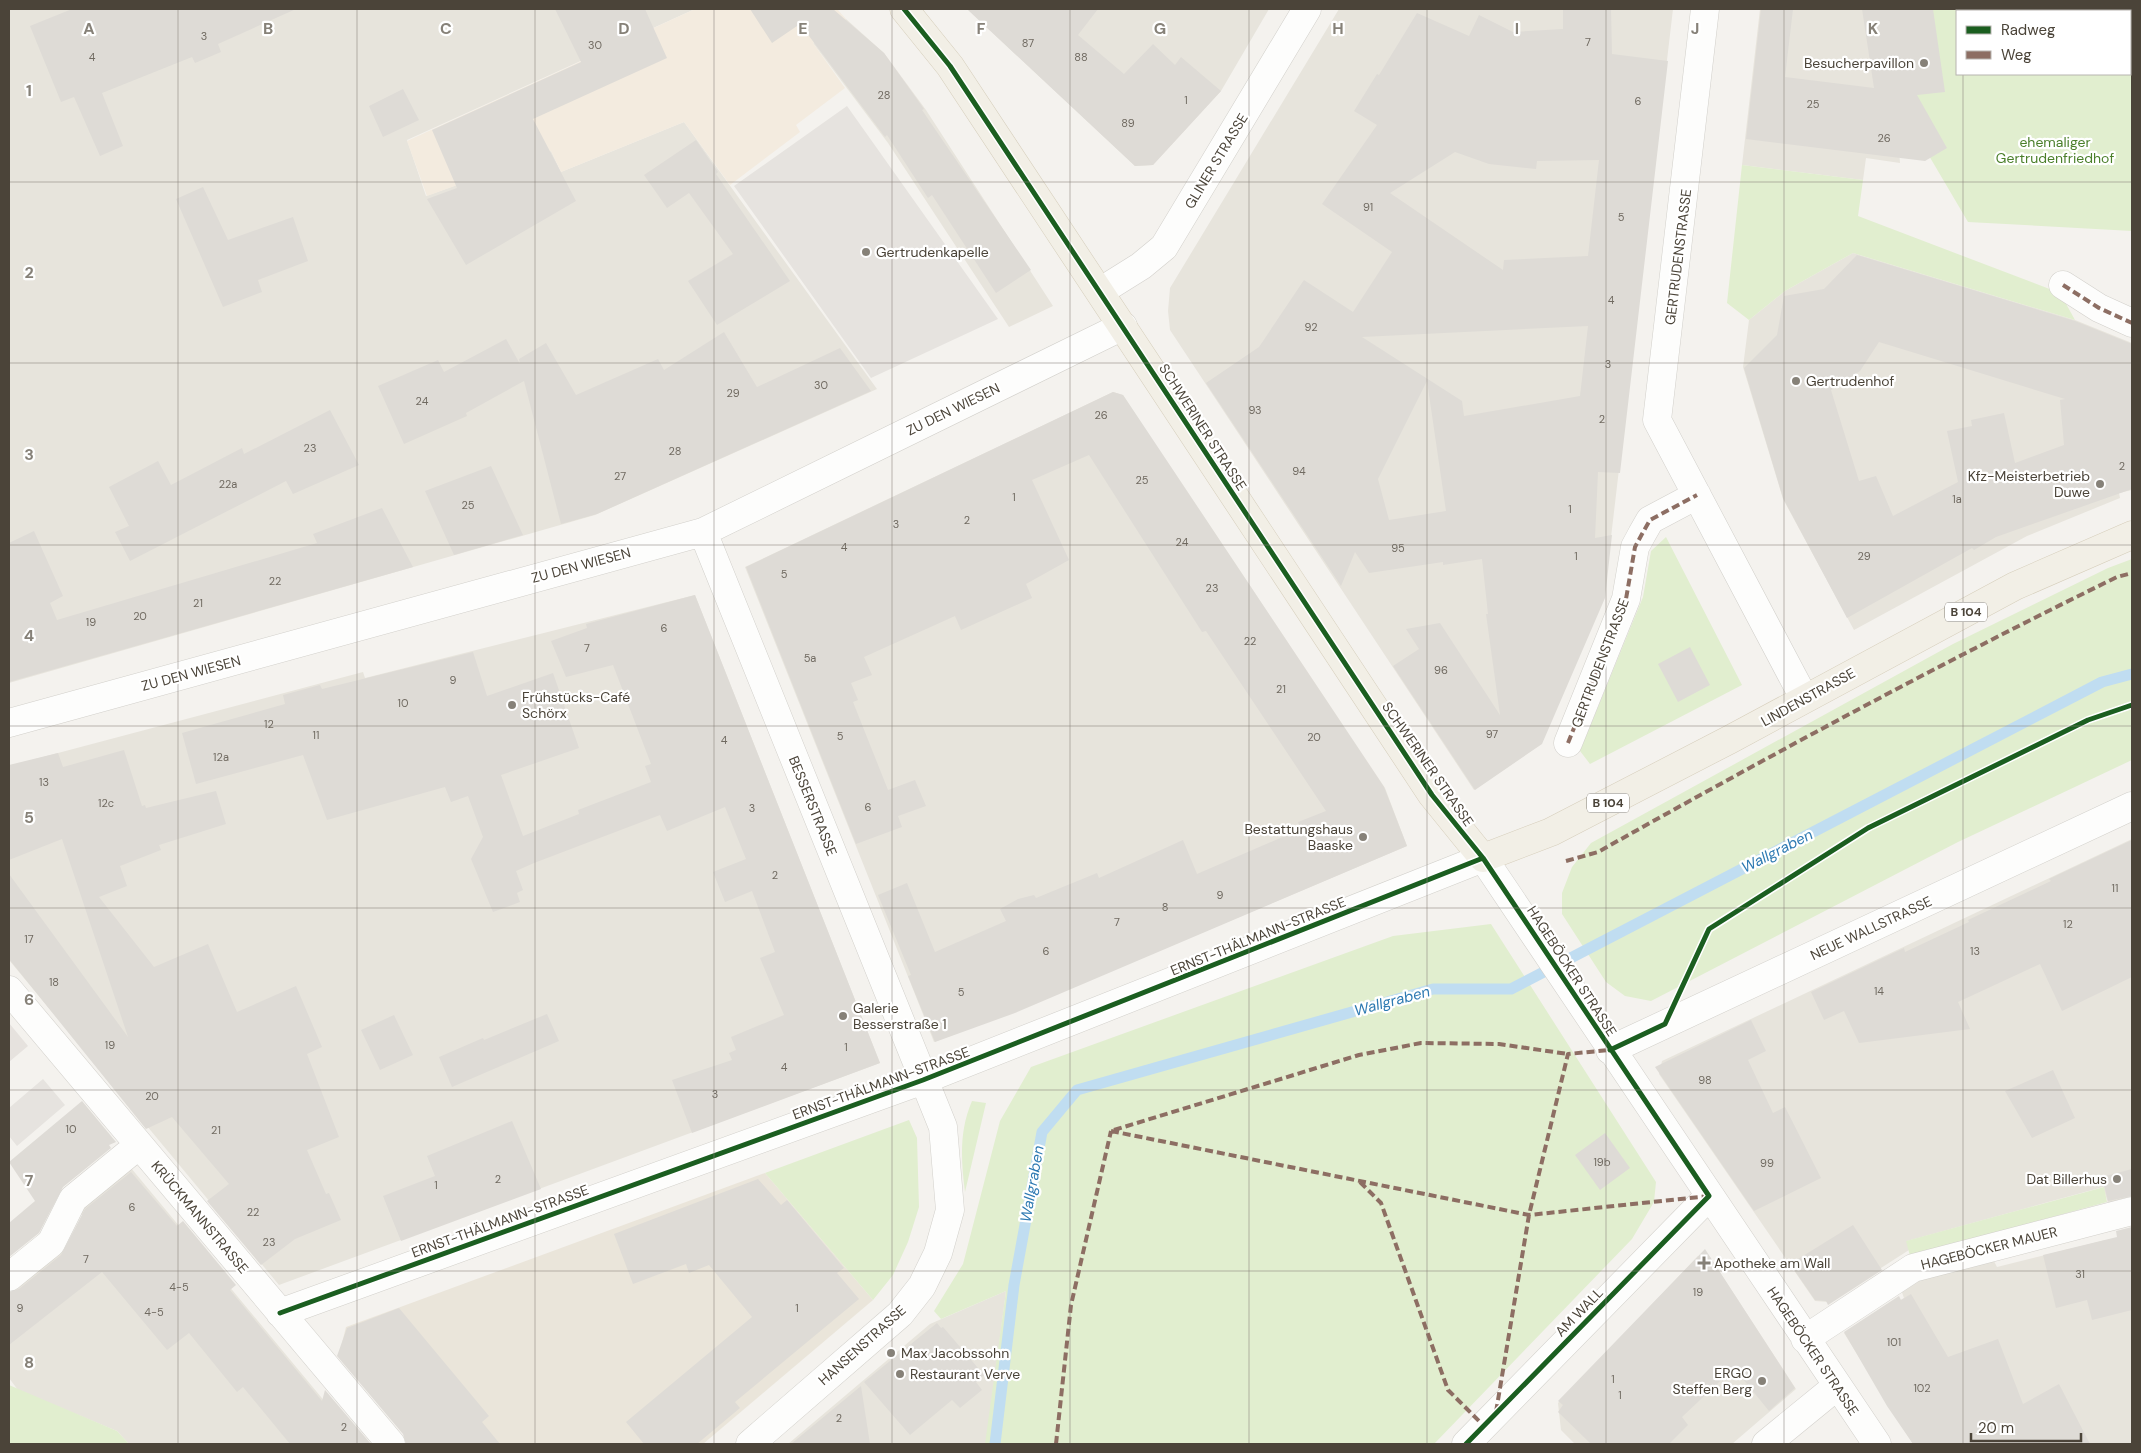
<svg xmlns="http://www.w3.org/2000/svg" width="2141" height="1453" viewBox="0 0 2141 1453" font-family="'DM Sans',sans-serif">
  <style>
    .residential { fill: #e7e4dc }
    .commercial { fill: #f3ebdf }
    .industrial { fill: #e6e2de }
    .education { fill: #eae5da }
    .green { fill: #e1eecf; fill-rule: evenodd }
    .parking { fill: #e6e3df }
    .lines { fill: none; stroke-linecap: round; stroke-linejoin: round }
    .stream { stroke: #c0ddf1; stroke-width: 11 }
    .building { fill: #dedbd6; fill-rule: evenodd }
    .minor-casing { stroke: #d2d0cb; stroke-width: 29 }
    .major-casing { stroke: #d6cebb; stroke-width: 29 }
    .minor { stroke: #fdfdfc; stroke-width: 28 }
    .major { stroke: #f2efe6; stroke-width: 28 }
    .quiet { stroke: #8d6e63; stroke-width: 4; stroke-dasharray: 8 4; stroke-linecap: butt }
    .cycleway-casing { stroke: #fff; stroke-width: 8 }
    .cycleway { stroke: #1b5e20; stroke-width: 5 }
    .grid { fill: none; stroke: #868178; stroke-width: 1; stroke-opacity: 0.55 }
    .poi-dot { fill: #868178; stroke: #fff; stroke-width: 2 }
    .labels { text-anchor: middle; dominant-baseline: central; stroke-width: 4.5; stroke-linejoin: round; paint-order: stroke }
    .number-label { font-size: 11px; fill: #706a61 }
    .shield { fill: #fff; stroke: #817c74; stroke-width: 1 }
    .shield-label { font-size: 12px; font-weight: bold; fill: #4b4439 }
    .poi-label { font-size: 14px; fill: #4b4439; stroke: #fff; text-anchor: start }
    .park-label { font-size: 14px; fill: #4a7f2a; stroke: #fff }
    .street-label { font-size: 14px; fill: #4b4439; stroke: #fff }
    .water-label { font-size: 15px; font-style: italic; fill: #2e7ab2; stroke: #fff }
    .grid-label { font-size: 16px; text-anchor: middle; font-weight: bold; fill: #868178; stroke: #fff; stroke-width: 4.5; stroke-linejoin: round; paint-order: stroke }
  </style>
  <rect width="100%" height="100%" fill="#f4f2ee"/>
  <path class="residential" d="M9 9H695L407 140 426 196 551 151 561 172 684 122 877 389 595 515 9 683Z
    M967 9H1269L1221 91 1153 165 1135 166Z
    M1339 9H1673L1604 597 1541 744 1474 790 1170 330 1168 311 1170 288Z
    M1760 9H1896L1915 132 1898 137 1900 163 1866 158 1863 180 1742 165Z
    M846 19 884 53 926 110 1053 306 1009 327 888 143 813 43Z
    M1853 253 2075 320 2132 343V490L2119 493 2120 498 2027 536 1854 630 1783 499 1743 367 1749 320 1785 291Z
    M1113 392 1123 395 1385 788 1407 846 1017 1011 934 1042 745 567Z
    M695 595 880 1063 279 1285 9 960V766L363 672 365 678Z
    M2132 839V1196L2108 1203 2103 1187 1907 1241 1909 1250 1828 1302 1815 1301 1659 1074 1662 1061Z
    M131 1168 360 1444H129L117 1431 18 1390 9 1378V1294L92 1228 78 1210Z
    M2132 1239V1444H1913L1844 1333 1904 1298 1900 1287 1920 1280 1994 1261 1997 1267 2106 1240 2108 1246Z
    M1698 1256 1710 1257 1796 1389 1732 1444H1575L1561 1430 1558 1403Z
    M1006 1291 986 1444H788L930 1324Z"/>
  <path class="commercial" d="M695 9H837L846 19 813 43 845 88 796 125 800 132 730 185 684 122 561 172 551 151 427 196 407 141Z"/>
  <path class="industrial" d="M9 1023 28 1046 9 1062Z"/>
  <path class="education" d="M765 1173 873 1300 703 1444H419L340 1351 346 1327Z"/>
  <path class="green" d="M1896 9H2132V231L1968 222 1915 132ZM1957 11H2130V74H1957Z
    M1742 165 1863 180 1858 216 2060 293 2075 320 1853 253 1785 291 1749 320 1727 303Z
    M1666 537 1742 685 1590 764 1580 751 1643 597 1651 551Z
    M2132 559V760L1958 842 1651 1001 1625 996 1606 982 1562 914V893L1572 867 1591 843 1953 644 2108 568Z
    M1491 924 1656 1182 1654 1202 1632 1239 1434 1444H985L1006 1291 941 1319 934 1311 963 1264 1000 1121 1031 1067 1393 936Z
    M972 1101 986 1103 965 1192C961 1161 959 1131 972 1101Z
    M909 1120 917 1138 919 1207 908 1242 893 1275 873 1300 765 1173Z
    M2104 1187 2107 1202 1910 1256 1906 1241Z
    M9 1385 117 1431 129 1444H9Z"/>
  <path class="parking" d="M847 106 998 319 871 378 734 186Z
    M43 1079 65 1105 17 1146 9 1136V1108Z"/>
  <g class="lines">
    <path class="stream" d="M995 1444 1014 1285 1042 1132 1077 1090 1433 989H1511L2102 682 2132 674"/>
  </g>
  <path class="building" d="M72 9H296L218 44 221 52 195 63 192 57 102 93 123 146 100 156 74 97 61 102 30 26Z
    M555 9H645L667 58 533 119 576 201 466 265 427 199 457 188 432 130 581 62Z
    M750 9H833L884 53 924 109 922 110 1031 270 996 293 932 195 928 198 887 135 885 137 800 24 772 43Z
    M967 9H1098L1078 35 1124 74 1153 44 1175 65 1181 57 1221 91 1153 165 1135 166Z
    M1563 9H1611L1612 54 1668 61 1620 473 1598 472 1595 538 1612 535 1605 598 1542 744 1475 790 1393 666 1419 649 1406 629 1440 623 1500 715 1486 614H1488L1482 559 1443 565V562L1369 573 1355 552 1341 586 1206 383 1259 347 1304 280 1353 312 1392 252 1322 204 1377 125 1354 111 1377 74 1379 75 1417 13 1469 36 1479 15 1513 32 1563 29ZM1455 152 1489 164 1536 169 1537 161 1599 160 1588 256 1504 260 1503 270 1390 193ZM1588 326 1580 396 1464 416 1462 401 1362 337ZM1427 381 1446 511 1389 520 1378 479Z
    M1761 9H1793L1785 77 1874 88 1862 9H1933L1945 92 1917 95 1947 148 1925 161 1746 139Z
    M403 89 419 120 383 137 369 106Z
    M696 140 718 172 716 174 790 281 717 325 688 281 733 254 689 193 667 208 644 175Z
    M203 187 228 240 293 217 308 261 258 280 262 292 223 307 176 199Z
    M1857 255 2075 321 2132 344V489L1996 537 1974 550 1972 548 1847 618 1783 498 1744 368 1777 335 1784 296 1824 289ZM1879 342 2065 399 2060 400 2064 445 2015 463 2004 413 1971 420 1972 426 1947 431 1958 482 1893 516 1876 476 1859 481 1831 390 1860 371Z
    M724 332 757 387 840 348 871 391 597 514 561 524 524 381 466 413 467 416 404 444 378 386 438 360 444 372 506 339 520 364 519 359 546 343 576 395 658 359 664 370Z
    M1113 392 1123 395 1384 787 1407 846 1015 1013 935 1042 908 976 911 975 878 895 907 883 935 952 1006 921 1000 909 1018 899 1034 895 1036 898 1097 873 1099 878 1183 840 1197 874 1301 829 1298 822 1326 811 1206 631 1202 632 1089 455 1032 480 1069 560 1026 584 1032 598 961 630 955 616 864 657 872 675 851 683 858 700 853 702 888 790 915 780 926 806 898 816 902 827 856 844 746 567Z
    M330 410 359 465 293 494 286 481 130 561 115 532 129 526 109 487 158 461 171 485 242 448 244 454Z
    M491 466 523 535 454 555 425 491Z
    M382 508 413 567 9 682V543L34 531 63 596 50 603 57 620 317 543 313 534Z
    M695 595 880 1063 692 1133 672 1080 732 1060 729 1053 736 1050 731 1037 784 1015 760 958 775 952 752 891 725 902 713 872 746 859 725 807 667 831 660 815 534 863 516 871 523 890 517 893 520 902 493 912 471 859 483 837 468 796 451 802 445 787 327 820 303 755 196 784 182 733 285 704 283 695 320 685 322 689 473 652 487 696 553 673 579 748 501 775 523 836 579 814 578 810 651 782 645 766 651 764 613 665 566 677 551 641 587 628 586 624Z
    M1690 647 1710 685 1678 702 1658 664Z
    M124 750 142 806 145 805 146 808 216 791 226 824 159 845 161 850 120 866 127 886 99 897 154 967 208 944 237 1012 296 986 322 1047 307 1054 339 1137 307 1150 326 1194 329 1193 341 1220 295 1239 261 1265 207 1201 229 1184 172 1117 146 1129 9 959V874L128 1037 62 839 9 860V765L58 753 63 767Z
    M2132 840V977L2062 1011 2040 964 1958 1002 1970 1029 1859 1043 1844 1011 1824 1020 1811 992 1904 948 1905 952 1969 922 1968 920 2051 881 2049 879Z
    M547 1014 559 1041 452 1087 439 1057 483 1038 484 1040Z
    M394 1015 413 1055 380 1070 361 1030Z
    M1751 1020 1766 1051 1748 1060 1773 1113 1785 1107 1821 1178 1754 1211 1655 1067Z
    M2053 1070 2075 1118 2032 1138 2005 1091Z
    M82 1101 116 1142 109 1145 111 1148 63 1187 39 1233 9 1257V1223L35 1201 9 1162Z
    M512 1121 541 1189 401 1241 383 1196 435 1176 427 1156Z
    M1605 1133 1630 1168 1600 1190 1575 1155Z
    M2132 1169V1196L2108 1201 2102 1177Z
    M131 1172 177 1226 183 1221 236 1285 230 1290 322 1401 325 1390 371 1444H290L243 1387 237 1392 189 1333 167 1350 102 1272 9 1345V1292L19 1289 61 1255 85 1209Z
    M758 1179 781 1205 787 1200 844 1268 837 1273 859 1299 735 1402 740 1408 697 1444H644L626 1422 752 1317 709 1265 689 1273 686 1264 633 1284 614 1234Z
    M1853 1225 1882 1270 1828 1305 1826 1301 1815 1300 1790 1264Z
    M2132 1227V1310L2092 1320 2087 1300 2056 1308 2043 1255 2117 1237 2116 1231Z
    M1705 1249 1795 1388 1769 1411 1734 1368 1682 1417 1688 1425 1669 1444H1591L1558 1412 1563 1405 1558 1401Z
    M1911 1294 1948 1357 1998 1339 2023 1404 2059 1384 2090 1444H1913L1887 1406 1844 1332 1899 1296 1901 1300Z
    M399 1308 489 1416 482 1422 500 1444H406L403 1434 337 1356 347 1328Z
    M937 1323 941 1328 943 1327 984 1375 976 1382 982 1390 960 1408 952 1400 910 1435 864 1382Z
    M861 1386 870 1444H791Z"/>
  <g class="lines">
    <defs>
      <path id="minor" d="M1705 9 1657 420 1804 698
        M2063 285 2099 308 2132 323
        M1101 291 1141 266 1164 247 1307 9
        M703 532 943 1127 950 1210 938 1253 922 1286 900 1314 750 1444
        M9 723 703 532 1123 326
        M1568 743 1626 599 1635 547 1642 534 1650 520 1697 495
        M9 990 391 1444
        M1610 1050 2132 806
        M9 1277 51 1243 73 1199 139 1145
        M280 1313 923 1080 1483 858 1877 1444
        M1805 1339 1913 1268 2132 1211
        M1466 1444 1709 1196
        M1766 1444 1837 1386"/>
      <path id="major" d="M904 9 950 66 1432 795 1483 858 1551 832 1729 740 2015 586 2132 535"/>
    </defs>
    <use href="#minor" class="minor-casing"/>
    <use href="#major" class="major-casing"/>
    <use href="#minor" class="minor"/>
    <use href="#major" class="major"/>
    <path class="quiet" d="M2063 285 2099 308 2132 323
      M1568 743 1626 599 1635 547 1642 534 1650 520 1697 495
      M1566 861 1598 852C1769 756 1941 663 2117 577L2132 573
      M1114 1130 1359 1055 1421 1043 1499 1044 1568 1054
      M1111 1131 1529 1215 1709 1196
      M1360 1182 1381 1203 1448 1390 1484 1426
      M1496 1412 1529 1215 1568 1054 1610 1050
      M1056 1444 1071 1305 1111 1131"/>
    <defs>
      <path id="cycleway" d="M904 9 950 66 1432 795 1483 858 1709 1196 1466 1444
        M1610 1050 1665 1024 1709 929 1868 828 2088 720 2132 705
        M280 1313 923 1080 1483 858"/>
    </defs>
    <use href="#cycleway" class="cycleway-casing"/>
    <use href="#cycleway" class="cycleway"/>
  </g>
  <path class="grid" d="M178 9V1444M357 9V1444M535 9V1444M714 9V1444M892 9V1444M1070 9V1444M1249 9V1444M1427 9V1444M1606 9V1444M1784 9V1444M1963 9V11M1963 74V1444M9 182H2132M9 363H2132M9 545H2132M9 726H2132M9 908H2132M9 1090H2132M9 1271H2132"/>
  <g class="poi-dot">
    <circle cx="1924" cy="63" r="5"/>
    <circle cx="866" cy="252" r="5"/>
    <circle cx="1796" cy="381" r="5"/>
    <circle cx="2100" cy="484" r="5"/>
    <circle cx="512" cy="705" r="5"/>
    <circle cx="1363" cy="837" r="5"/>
    <circle cx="843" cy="1016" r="5"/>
    <circle cx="2117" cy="1179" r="5"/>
    <path d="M1701.5 1255.5h5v5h5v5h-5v5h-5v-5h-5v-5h5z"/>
    <circle cx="891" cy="1353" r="5"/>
    <circle cx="900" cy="1374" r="5"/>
    <circle cx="1762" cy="1381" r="5"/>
  </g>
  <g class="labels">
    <g class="number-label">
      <text x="204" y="36">3</text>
      <text x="1588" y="42">7</text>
      <text x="1028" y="43">87</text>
      <text x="595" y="45">30</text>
      <text x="92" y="57">4</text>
      <text x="1081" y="57">88</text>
      <text x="884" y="95">28</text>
      <text x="1186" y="100">1</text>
      <text x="1638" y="101">6</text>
      <text x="1813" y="104">25</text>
      <text x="1128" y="123">89</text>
      <text x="1884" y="138">26</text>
      <text x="1368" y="207">91</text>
      <text x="1621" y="217">5</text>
      <text x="1611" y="300">4</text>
      <text x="1311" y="327">92</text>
      <text x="1608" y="364">3</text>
      <text x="821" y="385">30</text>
      <text x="733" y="393">29</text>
      <text x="422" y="401">24</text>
      <text x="1255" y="410">93</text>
      <text x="1101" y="415">26</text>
      <text x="1602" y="419">2</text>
      <text x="310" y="448">23</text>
      <text x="675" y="451">28</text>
      <text x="2122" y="466">2</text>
      <text x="1299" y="471">94</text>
      <text x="620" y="476">27</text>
      <text x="1142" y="480">25</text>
      <text x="228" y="484">22a</text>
      <text x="1014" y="497">1</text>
      <text x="1957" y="499">1a</text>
      <text x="468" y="505">25</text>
      <text x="1570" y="509">1</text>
      <text x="967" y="520">2</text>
      <text x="896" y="524">3</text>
      <text x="1182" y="542">24</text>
      <text x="844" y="547">4</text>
      <text x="1398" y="548">95</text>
      <text x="1576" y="556">1</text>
      <text x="1864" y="556">29</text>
      <text x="784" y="574">5</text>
      <text x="275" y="581">22</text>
      <text x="1212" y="588">23</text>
      <text x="198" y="603">21</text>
      <text x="140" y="616">20</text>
      <text x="91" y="622">19</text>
      <text x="664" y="628">6</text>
      <text x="1250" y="641">22</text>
      <text x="587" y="648">7</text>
      <text x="810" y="658">5a</text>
      <text x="1441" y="670">96</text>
      <text x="453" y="680">9</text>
      <text x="1281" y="689">21</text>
      <text x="403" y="703">10</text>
      <text x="269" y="724">12</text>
      <text x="1492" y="734">97</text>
      <text x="316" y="735">11</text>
      <text x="840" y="736">5</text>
      <text x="1314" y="737">20</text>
      <text x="724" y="740">4</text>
      <text x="221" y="757">12a</text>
      <text x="44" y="782">13</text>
      <text x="106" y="803">12c</text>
      <text x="868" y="807">6</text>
      <text x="752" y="808">3</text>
      <text x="775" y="875">2</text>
      <text x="2115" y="888">11</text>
      <text x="1220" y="895">9</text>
      <text x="1165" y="907">8</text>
      <text x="1117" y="922">7</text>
      <text x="2068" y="924">12</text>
      <text x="29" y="939">17</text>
      <text x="1046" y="951">6</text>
      <text x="1975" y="951">13</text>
      <text x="54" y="982">18</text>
      <text x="1879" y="991">14</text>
      <text x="961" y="992">5</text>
      <text x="110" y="1045">19</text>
      <text x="846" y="1047">1</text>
      <text x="784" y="1067">4</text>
      <text x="1705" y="1080">98</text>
      <text x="715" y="1094">3</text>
      <text x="152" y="1096">20</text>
      <text x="71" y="1129">10</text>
      <text x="216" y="1130">21</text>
      <text x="1602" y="1162">19b</text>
      <text x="1767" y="1163">99</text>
      <text x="498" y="1179">2</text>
      <text x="436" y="1185">1</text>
      <text x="132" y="1207">6</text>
      <text x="253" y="1212">22</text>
      <text x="269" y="1242">23</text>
      <text x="86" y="1259">7</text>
      <text x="2080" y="1274">31</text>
      <text x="179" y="1287">4-5</text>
      <text x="1698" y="1292">19</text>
      <text x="20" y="1308">9</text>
      <text x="797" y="1308">1</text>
      <text x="154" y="1312">4-5</text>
      <text x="1894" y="1342">101</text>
      <text x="1613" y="1379">1</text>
      <text x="1922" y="1388">102</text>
      <text x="1620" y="1395">1</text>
      <text x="839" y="1418">2</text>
      <text x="344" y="1427">2</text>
    </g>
    <g class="shield">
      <rect x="1945" y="602.5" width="42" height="19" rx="4"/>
      <rect x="1587" y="793.5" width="42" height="19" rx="4"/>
    </g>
    <g class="shield-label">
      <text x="1966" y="612">B 104</text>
      <text x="1608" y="803">B 104</text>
    </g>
    <g class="poi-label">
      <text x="1914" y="63" text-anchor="end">Besucherpavillon</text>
      <text x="876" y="252">Gertrudenkapelle</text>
      <text x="1806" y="381">Gertrudenhof</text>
      <text x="2090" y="476" text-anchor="end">Kfz-Meisterbetrieb<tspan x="2090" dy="16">Duwe</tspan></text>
      <text x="522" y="697">Frühstücks-Café<tspan x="522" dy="16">Schörx</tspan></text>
      <text x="1353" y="829" text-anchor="end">Bestattungshaus<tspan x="1353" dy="16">Baaske</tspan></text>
      <text x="853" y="1008">Galerie<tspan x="853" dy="16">Besserstraße 1</tspan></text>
      <text x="2107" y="1179" text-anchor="end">Dat Billerhus</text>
      <text x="1714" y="1263">Apotheke am Wall</text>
      <text x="901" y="1353">Max Jacobssohn</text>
      <text x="1752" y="1373" text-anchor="end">ERGO<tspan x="1752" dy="16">Steffen Berg</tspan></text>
      <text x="910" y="1374">Restaurant Verve</text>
    </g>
    <g class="park-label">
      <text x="2055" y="142">ehemaliger<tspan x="2055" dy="16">Gertrudenfriedhof</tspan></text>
    </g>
    <g class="street-label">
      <text transform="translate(1216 161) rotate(-59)">GLINER STRASSE</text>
      <text transform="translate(1678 257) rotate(-83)">GERTRUDENSTRASSE</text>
      <text transform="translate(953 409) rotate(-26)">ZU DEN WIESEN</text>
      <text transform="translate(1203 427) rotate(57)">SCHWERINER STRASSE</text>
      <text transform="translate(581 565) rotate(-15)">ZU DEN WIESEN</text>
      <text transform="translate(1600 663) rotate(-69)">GERTRUDENSTRASSE</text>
      <text transform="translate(191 673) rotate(-15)">ZU DEN WIESEN</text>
      <text transform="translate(1808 697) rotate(-29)">LINDENSTRASSE</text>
      <text transform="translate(1428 764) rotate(55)">SCHWERINER STRASSE</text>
      <text transform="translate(813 806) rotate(68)">BESSERSTRASSE</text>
      <text transform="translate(1871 928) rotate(-25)">NEUE WALLSTRASSE</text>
      <text transform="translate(1258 936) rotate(-22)">ERNST-THÄLMANN-STRASSE</text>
      <text transform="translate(1572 971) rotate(57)">HAGEBÖCKER STRASSE</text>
      <text transform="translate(881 1083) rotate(-20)">ERNST-THÄLMANN-STRASSE</text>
      <text transform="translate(200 1217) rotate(50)">KRÜCKMANNSTRASSE</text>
      <text transform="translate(500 1221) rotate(-20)">ERNST-THÄLMANN-STRASSE</text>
      <text transform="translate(1989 1248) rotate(-14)">HAGEBÖCKER MAUER</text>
      <text transform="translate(1579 1312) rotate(-46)">AM WALL</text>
      <text transform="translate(862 1345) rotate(-42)">HANSENSTRASSE</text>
      <text transform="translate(1813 1351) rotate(56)">HAGEBÖCKER STRASSE</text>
    </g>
    <g class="water-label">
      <text transform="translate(1777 851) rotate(-27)">Wallgraben</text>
      <text transform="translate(1392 1001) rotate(-15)">Wallgraben</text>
      <text transform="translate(1032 1184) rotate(-80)">Wallgraben</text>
    </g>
  </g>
  <g class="grid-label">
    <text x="89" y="34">A</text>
    <text x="268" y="34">B</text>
    <text x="446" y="34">C</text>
    <text x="624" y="34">D</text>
    <text x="803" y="34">E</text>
    <text x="981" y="34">F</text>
    <text x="1160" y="34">G</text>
    <text x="1338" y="34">H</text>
    <text x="1517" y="34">I</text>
    <text x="1695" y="34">J</text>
    <text x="1873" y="34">K</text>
    <text x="29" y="96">1</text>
    <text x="29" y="278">2</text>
    <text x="29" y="460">3</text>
    <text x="29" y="641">4</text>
    <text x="29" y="823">5</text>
    <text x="29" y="1005">6</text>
    <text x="29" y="1186">7</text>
    <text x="29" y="1368">8</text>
  </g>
  <rect width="2141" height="1453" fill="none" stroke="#4b4439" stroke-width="20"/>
  <rect x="1956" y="10" width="175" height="65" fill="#ffffff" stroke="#b7b4b0"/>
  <rect x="1966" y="26" width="25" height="8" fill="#1b5e20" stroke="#b7b4b0"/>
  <text x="2001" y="35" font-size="15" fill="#4b4439">Radweg</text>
  <rect x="1966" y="51" width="25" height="8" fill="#8d6e63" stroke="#b7b4b0"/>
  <text x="2001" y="60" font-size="15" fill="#4b4439">Weg</text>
  <path d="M1971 1433v8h110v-8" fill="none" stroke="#4b4439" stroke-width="2.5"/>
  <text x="1978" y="1433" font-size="15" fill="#4b4439" stroke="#ffffff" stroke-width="4" paint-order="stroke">20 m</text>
</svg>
